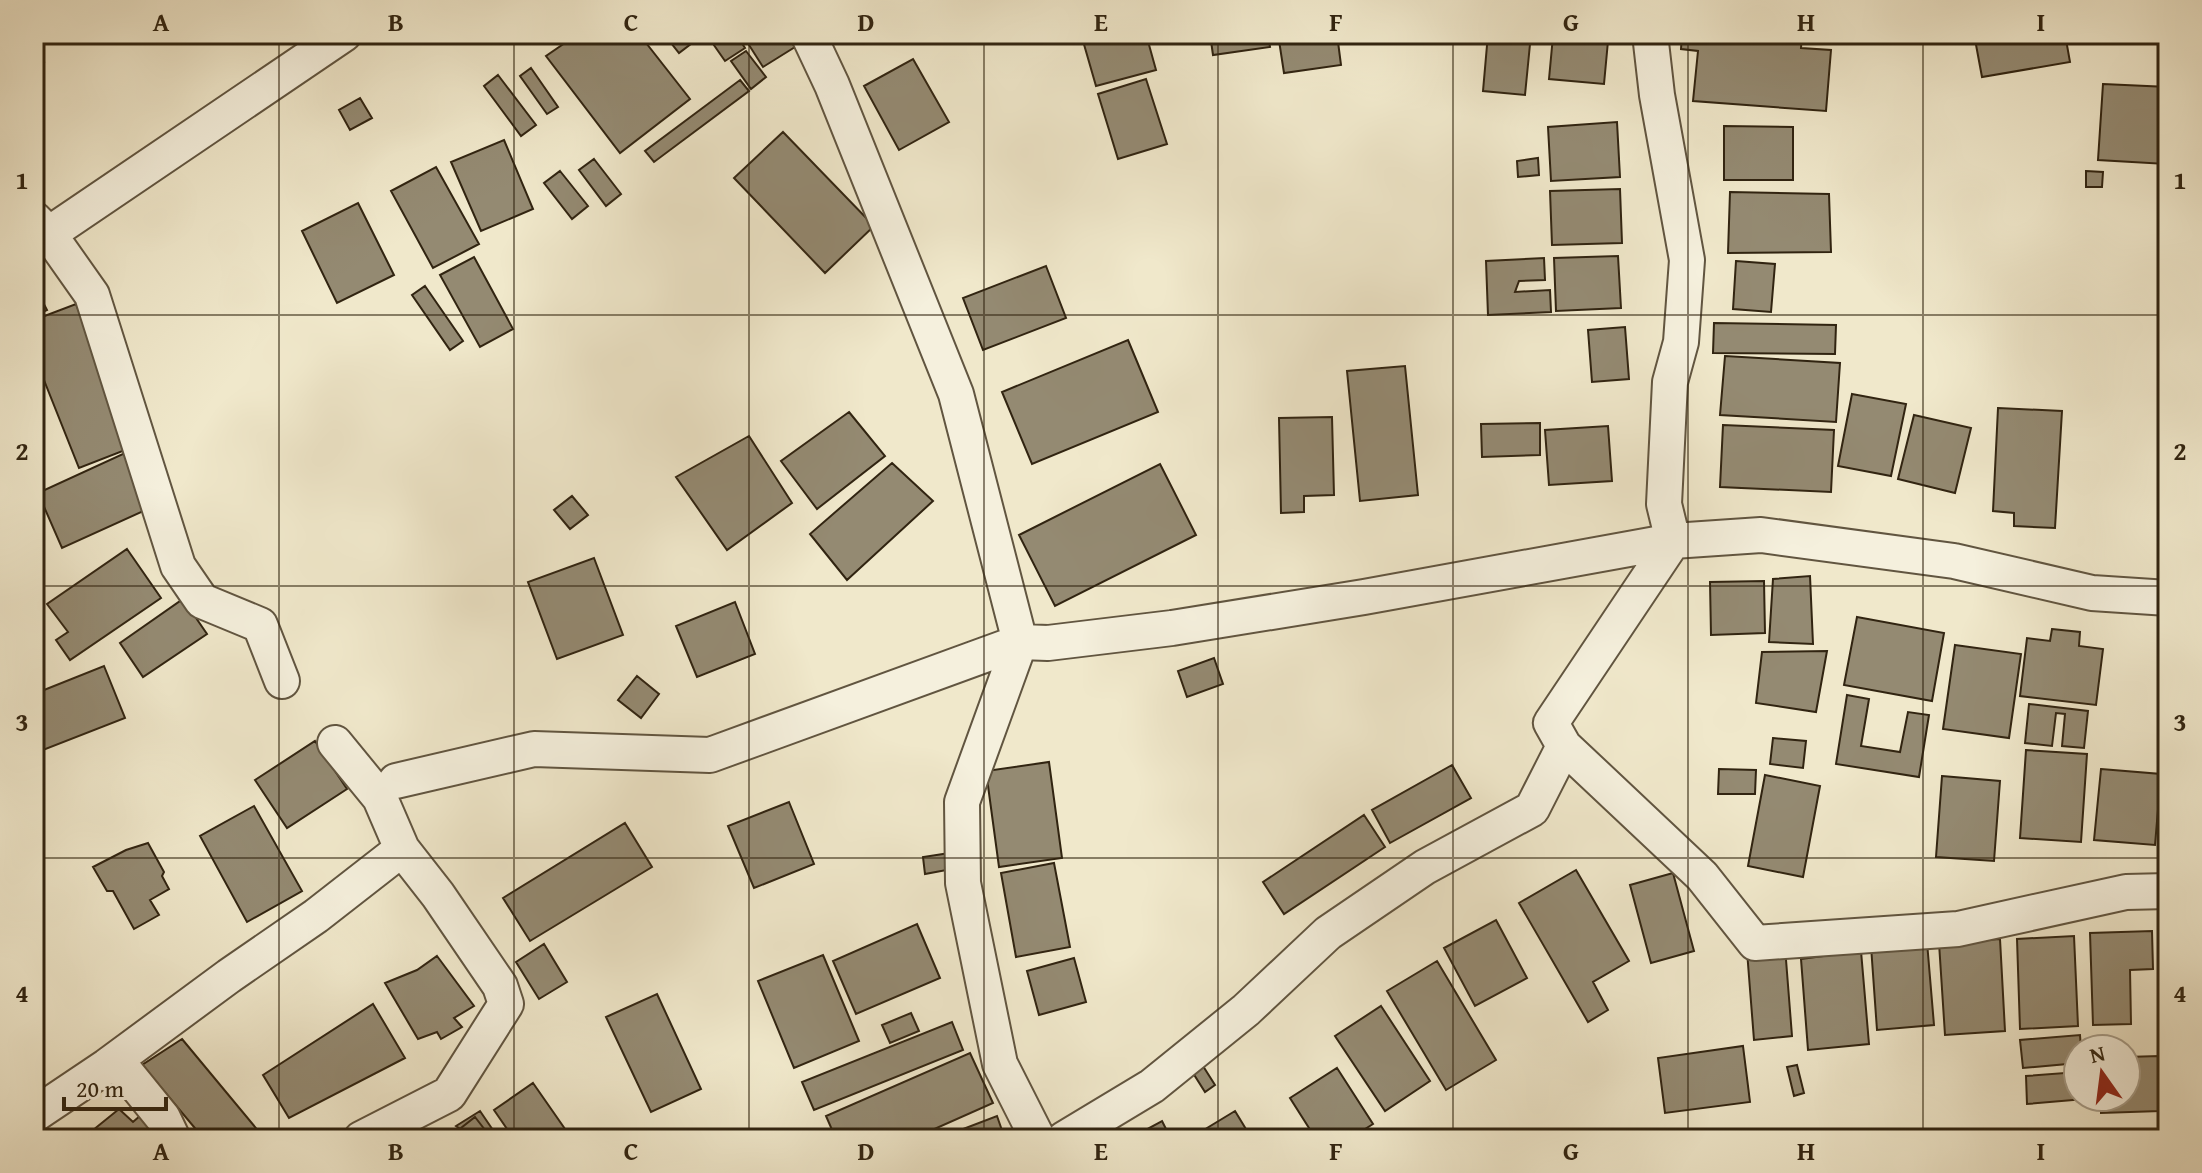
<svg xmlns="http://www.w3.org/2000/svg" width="2202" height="1173" viewBox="0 0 2202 1173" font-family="'Gentium Book Plus',serif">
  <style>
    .building { fill: #948a72; stroke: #312411; stroke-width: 2 }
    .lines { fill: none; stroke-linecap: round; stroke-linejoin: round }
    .minor-casing { stroke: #615540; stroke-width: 38 }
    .minor { stroke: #f5f0dd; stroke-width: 34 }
    .grid { fill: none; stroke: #312411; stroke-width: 2; stroke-opacity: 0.55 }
    .neatline { fill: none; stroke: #312411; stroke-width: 3 }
    .grid-label { font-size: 26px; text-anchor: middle; font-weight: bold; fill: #312411 }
  </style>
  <rect width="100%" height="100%" fill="#f0e8cb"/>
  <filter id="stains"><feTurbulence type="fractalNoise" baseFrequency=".0025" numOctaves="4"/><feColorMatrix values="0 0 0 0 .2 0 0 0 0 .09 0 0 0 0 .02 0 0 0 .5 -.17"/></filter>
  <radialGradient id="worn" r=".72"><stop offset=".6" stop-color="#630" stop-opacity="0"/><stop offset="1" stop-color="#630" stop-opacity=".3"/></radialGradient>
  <path class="building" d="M578 34H639L690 99 620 153 546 56Z
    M664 34H704L679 53Z
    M715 34H736L745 48 725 61 709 38Z
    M742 34H786L795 47 763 67Z
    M1081 34H1146L1156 70 1096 86Z
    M1210 34H1268L1270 47 1213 55Z
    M1278 34H1337L1341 65 1284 73Z
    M1488 34H1531L1525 95 1483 91Z
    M1682 34H1802L1801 48 1831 50 1826 111 1693 101 1698 51 1681 49Z
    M1974 34H2065L2070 62 1982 77Z
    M1553 36 1608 41 1604 84 1549 79Z
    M34 44 44 62 34 68Z
    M746 51 766 77 751 89 731 61Z
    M913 59 949 122 899 150 864 86Z
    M531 68 558 107 547 114 520 76Z
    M498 75 536 125 521 136 484 86Z
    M1146 79 1167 144 1118 159 1098 94Z
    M740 80 749 91 654 162 645 151Z
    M2103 84 2168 87 2166 164 2098 160Z
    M360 98 372 118 350 130 339 110Z
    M1617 122 1620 177 1551 181 1548 127Z
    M1724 126 1793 127V180H1724Z
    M783 132 874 226 825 273 734 178Z
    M504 140 533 209 481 231 451 162Z
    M1538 158 1539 175 1518 177 1517 161Z
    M594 159 621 194 606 206 579 170Z
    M436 167 479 244 433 268 391 191Z
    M560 171 588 206 572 219 544 183Z
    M2086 171 2103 172 2102 187H2086Z
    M1620 189 1622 243 1552 245 1550 191Z
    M1730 192 1829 194 1831 252 1728 253Z
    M358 203 394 275 337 303 302 231Z
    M1618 256 1621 308 1556 311 1554 258Z
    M474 257 513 329 480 347 440 275Z
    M1544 258 1545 280 1519 281 1515 292 1550 290 1551 312 1488 315 1486 261Z
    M1736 261 1775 264 1771 312 1733 309Z
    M1046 266 1066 318 983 350 963 298Z
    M34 285 47 310 34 316Z
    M425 286 463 341 450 350 412 295Z
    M76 304 133 447 79 468 34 355V320Z
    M1714 323 1836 325 1835 354 1713 353Z
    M1625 327 1629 379 1592 382 1588 330Z
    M1128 340 1158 412 1032 464 1002 392Z
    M1725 356 1840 363 1836 422 1720 415Z
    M1405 366 1418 495 1360 501 1347 371Z
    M1852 394 1906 404 1891 476 1838 466Z
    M1998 408 2062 411 2055 528 2014 526V513L1993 511Z
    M849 412 885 456 817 509 781 461Z
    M1914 415 1971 428 1955 493 1898 479Z
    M1332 417 1334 495 1304 496V512L1281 513 1279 418Z
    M1540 423V455L1482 457 1481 424Z
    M1723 425 1834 430 1831 492 1720 487Z
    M1608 426 1612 481 1549 485 1545 430Z
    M749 436 792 503 727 550 676 477Z
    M125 453 150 508 62 548 38 493Z
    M892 463 933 501 847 580 810 534Z
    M1160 464 1196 535 1055 606 1019 535Z
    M572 496 588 515 570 529 554 510Z
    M127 549 161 598 70 660 56 640 68 632 47 604Z
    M594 558 623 635 557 659 528 582Z
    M1810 576 1813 644 1769 642 1773 579Z
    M1764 581 1765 633 1711 635 1710 582Z
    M183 599 207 634 143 677 120 643Z
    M735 602 755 654 697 677 676 626Z
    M1857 617 1944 633 1932 701 1844 685Z
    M2052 629 2080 632 2079 646 2103 649 2096 705 2020 696 2027 638 2050 641Z
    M1955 645 2021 654 2009 738 1943 729Z
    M1827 651 1816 712 1756 703 1762 652Z
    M1214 658 1223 684 1187 697 1178 671Z
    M104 666 125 718 43 750 34 726V694Z
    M637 676 659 694 641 718 618 700Z
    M1847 695 1869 699 1861 746 1900 752 1908 712 1929 715 1919 777 1836 764Z
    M2029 704 2088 711 2084 748 2062 746 2065 714 2056 713 2052 746 2025 743Z
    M1773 738 1806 741 1803 768 1770 764Z
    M315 741 347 789 287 828 255 780Z
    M2026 750 2087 754 2081 842 2020 838Z
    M1049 762 1062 858 999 867 986 771Z
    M1452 765 1471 798 1390 843 1372 810Z
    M1719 769 1756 770 1755 794H1718Z
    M2101 769 2161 774 2155 845 2094 840Z
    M1765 775 1820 786 1803 877 1748 866Z
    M1942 776 2000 781 1994 861 1936 857Z
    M789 802 814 864 754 888 728 826Z
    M254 806 302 891 247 922 200 836Z
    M1364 815 1385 847 1284 914 1263 882Z
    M625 823 652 867 530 941 503 898Z
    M148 843 164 872 162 876 169 889 150 900 159 915 134 929 113 891H107L93 867 126 850Z
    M950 853 952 869 925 874 923 857Z
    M1054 863 1070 947 1016 957 1001 873Z
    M1576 870 1629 961 1593 982 1608 1010 1588 1022 1519 903Z
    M1673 873 1694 951 1651 963 1630 885Z
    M1496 920 1527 978 1475 1006 1444 948Z
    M917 924 940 978 856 1014 833 961Z
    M2152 931 2153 969 2130 970 2131 1024 2093 1025 2090 933Z
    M2074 936 2078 1026 2020 1029 2017 939Z
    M2000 939 2005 1031 1945 1035 1939 943Z
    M1927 942 1934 1025 1877 1030 1871 946Z
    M544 944 567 982 539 999 516 962Z
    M1785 947 1792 1036 1754 1040 1747 951Z
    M1861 951 1869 1044 1808 1050 1801 959Z
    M823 955 859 1041 794 1068 758 981Z
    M437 956 474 1006 454 1018 462 1027 441 1039 437 1032 418 1039 385 983 417 970Z
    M1074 958 1086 1002 1039 1015 1027 971Z
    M1437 961 1496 1060 1446 1090 1387 991Z
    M657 994 701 1089 651 1112 606 1017Z
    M373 1004 405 1058 289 1118 263 1075Z
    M1381 1006 1430 1081 1385 1111 1335 1036Z
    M911 1013 919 1031 890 1043 882 1025Z
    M952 1022 963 1050 814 1110 802 1082Z
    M2080 1035 2081 1049H2078V1063L2023 1068 2020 1040Z
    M182 1039 265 1139H204L142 1065Z
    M1743 1046 1750 1102 1665 1113 1658 1058Z
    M970 1053 993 1103 912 1139H836L826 1116Z
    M2159 1056 2160 1111 2101 1113V1097H2126V1057Z
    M1797 1065 1804 1093 1794 1096 1787 1067Z
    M1203 1066 1215 1085 1205 1092 1193 1073Z
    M1337 1068 1373 1124 1349 1139H1316L1290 1098Z
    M2078 1072V1097L2085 1099 2027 1104 2026 1076Z
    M533 1083 572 1139H514L494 1110Z
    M119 1109 133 1122 141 1115 163 1139H82Z
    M480 1111 499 1139H446L460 1129 456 1126Z
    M1235 1111 1252 1139H1189Z
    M997 1116 1005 1139H937Z
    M475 1117 492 1139H447Z
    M1162 1121 1171 1139H1129Z
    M796 1131 799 1139H775Z"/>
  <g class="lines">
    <defs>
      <path id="minor" d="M808 34 832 85 956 394 1020 642 962 802 963 883 1000 1064 1038 1139
        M34 219 49 234 92 295 178 566 202 601 260 625 282 681
        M34 244 344 34
        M335 743 380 798 402 849 438 895 500 986 506 1004 449 1094 361 1139
        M1564 746 1702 876 1755 943 1958 929 2126 892 2168 891
        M396 781 534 749 710 755 1020 642 1048 643 1172 628 1364 597 1673 541 1761 535 1954 561 2092 593 2168 598
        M116 1060 163 1118 173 1139
        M34 1115 107 1066 229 976 316 916 402 849
        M1064 1139 1152 1086 1246 1010 1328 933 1425 867 1532 809 1564 746 1551 723 1673 541 1664 504 1670 382 1681 342 1687 260 1657 95 1650 34"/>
    </defs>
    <use href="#minor" class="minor-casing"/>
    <use href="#minor" class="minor"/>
  </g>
  <path class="grid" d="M279 34V1139M514 34V1139M749 34V1139M984 34V1139M1218 34V1139M1453 34V1139M1688 34V1139M1923 34V1139M34 315H2168M34 586H2168M34 858H2168"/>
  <rect width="2202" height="1173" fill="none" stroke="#f0e8cb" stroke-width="88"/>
  <g transform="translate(2102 1073) rotate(346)"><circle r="38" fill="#f5f0dd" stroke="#a79e8b" stroke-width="2"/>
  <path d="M0-6L14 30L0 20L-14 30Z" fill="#8f2418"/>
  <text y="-12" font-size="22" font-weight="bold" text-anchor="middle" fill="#312411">N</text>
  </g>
  <path d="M64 1097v12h102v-12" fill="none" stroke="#312411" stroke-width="4"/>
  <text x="76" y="1097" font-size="24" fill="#312411" stroke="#f5f0dd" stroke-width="6" paint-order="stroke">20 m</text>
  <rect x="44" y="44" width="2114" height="1085" class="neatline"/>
  <g class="grid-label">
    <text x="161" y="31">A</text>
    <text x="396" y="31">B</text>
    <text x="631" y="31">C</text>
    <text x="866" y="31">D</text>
    <text x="1101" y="31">E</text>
    <text x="1336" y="31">F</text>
    <text x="1571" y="31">G</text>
    <text x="1806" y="31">H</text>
    <text x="2041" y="31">I</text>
    <text x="22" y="189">1</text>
    <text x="2180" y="189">1</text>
    <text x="22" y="460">2</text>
    <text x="2180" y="460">2</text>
    <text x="22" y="731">3</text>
    <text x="2180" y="731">3</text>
    <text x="22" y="1002">4</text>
    <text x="2180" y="1002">4</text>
    <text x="161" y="1160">A</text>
    <text x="396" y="1160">B</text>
    <text x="631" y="1160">C</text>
    <text x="866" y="1160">D</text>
    <text x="1101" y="1160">E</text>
    <text x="1336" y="1160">F</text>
    <text x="1571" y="1160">G</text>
    <text x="1806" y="1160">H</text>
    <text x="2041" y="1160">I</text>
  </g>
  <rect width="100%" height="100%" filter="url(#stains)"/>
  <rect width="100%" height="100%" fill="url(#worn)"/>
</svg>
